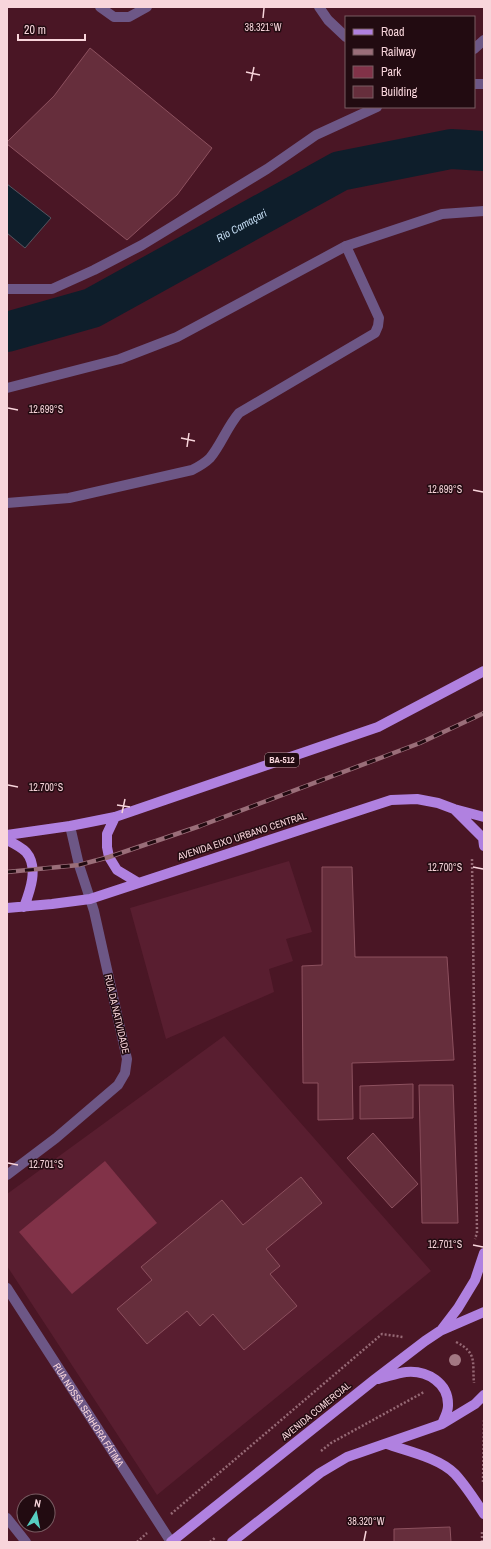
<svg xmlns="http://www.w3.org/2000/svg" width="491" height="1549" viewBox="0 0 491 1549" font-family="'Archivo Narrow',sans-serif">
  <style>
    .built { fill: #591e30 }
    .green { fill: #813248 }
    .water { fill: #0e1e2b; stroke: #545560 }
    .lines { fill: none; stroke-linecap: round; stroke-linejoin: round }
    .river { stroke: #0e1e2b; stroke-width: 40 }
    .building { fill: #662e3c; stroke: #8d515f }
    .path { stroke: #966975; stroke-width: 2.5; stroke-dasharray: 2 2; stroke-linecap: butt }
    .minor { stroke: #6d5786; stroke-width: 10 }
    .major { stroke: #b081e0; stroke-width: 10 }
    .rail-casing { stroke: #9a6e79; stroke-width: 4.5 }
    .rail { stroke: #220b11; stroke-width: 3; stroke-dasharray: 9; stroke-linecap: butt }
    .tree { fill: #a37883 }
    .ticks { fill: none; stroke: #f8d5db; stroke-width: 1.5 }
    .labels { text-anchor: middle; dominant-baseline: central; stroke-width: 3; stroke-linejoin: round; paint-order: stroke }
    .shield { fill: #220b11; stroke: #b8989e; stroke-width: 1 }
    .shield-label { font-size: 9px; font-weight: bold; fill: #f8d5db }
    .street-label { font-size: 10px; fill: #f8d5db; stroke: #220b11 }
    .water-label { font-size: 11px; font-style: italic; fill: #c4dcf2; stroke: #220b11 }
    .ticks-label { font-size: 10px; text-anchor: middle; fill: #f8d5db; stroke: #220b11; stroke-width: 3; stroke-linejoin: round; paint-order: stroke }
  </style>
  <rect width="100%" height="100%" fill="#4a1625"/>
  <path class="built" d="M289 861 312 932 286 939 293 961 269 969 274 992 166 1039 130 908Z
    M224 1036 431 1271 157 1495 7 1266V1194Z"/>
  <path class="green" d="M105 1161 157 1223 72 1294 19 1232Z"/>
  <path class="water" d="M7 184 51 218 25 248 7 233Z"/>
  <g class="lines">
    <path class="river" id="s1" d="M7 332 92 308 340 171 451 149 484 151"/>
  </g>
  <path class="building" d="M90 48 212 148 177 195 127 240 7 144V142L54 96Z
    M322 867H352L355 957H447L454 1060 352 1063 353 1119 318 1120V1083H303L302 966 322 965Z
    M413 1084V1118L360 1119V1086Z
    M419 1085H453L458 1223H422Z
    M373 1133 418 1184 392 1208 347 1158Z
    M301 1177 322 1203 266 1249 280 1266 270 1274 297 1306 244 1350 213 1314 200 1326 187 1311 147 1344 117 1309 152 1280 141 1267 222 1200 243 1225Z
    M450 1527 451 1542H394V1529Z"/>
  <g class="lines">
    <path class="path" d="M472 859 477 1233 475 1239
      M456 1342C478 1353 472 1363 474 1383
      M321 1451 331 1443 424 1392
      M483 1482 484 1419
      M171 1514 382 1334 403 1337
      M137 1542 147 1533
      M210 1542 216 1537
      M482 1542V1531"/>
    <g class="minor">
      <path d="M100 7 114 17H129L147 7"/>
      <path d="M319 7 328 20 346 37"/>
      <path d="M474 49 484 40"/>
      <path d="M474 84H484"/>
      <path d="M7 289H52L94 270 142 245 267 169 316 135 377 107"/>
      <path d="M7 388 120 359 177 337 346 246 442 214 484 211"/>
      <path d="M7 503 69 498 192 470C198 467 205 463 210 458 221 445 227 427 239 413L375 333 378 326 379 318 346 246"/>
      <path d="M7 1175 56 1138 118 1085 125 1073 127 1059 94 911 79 865 70 826"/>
      <path id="s2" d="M7 1288 171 1542"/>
      <path d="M7 1518 26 1542"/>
    </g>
    <path class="major" d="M454 809 483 838 484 846
      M115 817 107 834V847L109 857 117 870 137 882
      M7 835 70 826 115 817 378 727 484 671
      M7 840C13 843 21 847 26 852 39 867 30 891 24 907
      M7 908 52 904 90 899 391 800 417 799 438 803 454 809 484 817
      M442 1329 458 1308 475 1280 484 1253
      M378 1379C387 1377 397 1373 406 1372 427 1370 449 1383 448 1406 448 1412 444 1419 442 1424
      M387 1444C407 1451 440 1458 455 1474 466 1486 475 1500 484 1514
      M171 1542 374 1380 425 1341 440 1331 484 1312
      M232 1542 320 1473 347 1457 442 1424 475 1404 484 1395"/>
    <defs>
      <path id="rail" d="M7 872 79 865 109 857 200 826 420 743 484 713"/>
    </defs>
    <use href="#rail" class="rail-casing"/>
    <use href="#rail" class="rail"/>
  </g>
  <circle class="tree" cx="455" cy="1360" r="6"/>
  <path class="ticks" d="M263 18 264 8M246 72 260 75M251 81 254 67M8 408 18 410M181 438 195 441M187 447 189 433M473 490 483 492M8 785 18 787M117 805 130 807M122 813 125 799M473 867 483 869M8 1163 18 1165M473 1245 483 1247M364 1541 366 1531"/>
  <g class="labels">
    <rect class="shield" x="265" y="753" width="34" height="14" rx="3"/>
    <g class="shield-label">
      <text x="282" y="760">BA-512</text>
    </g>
    <g class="street-label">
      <text transform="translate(242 836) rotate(-18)">AVENIDA EIXO URBANO CENTRAL</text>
      <text transform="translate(117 1014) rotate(77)">RUA DA NATIVIDADE</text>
      <text transform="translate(316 1411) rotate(-39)">AVENIDA COMERCIAL</text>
      <text stroke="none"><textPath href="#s2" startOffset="151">RUA NOSSA SENHORA FÁTIMA</textPath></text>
    </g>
    <g class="water-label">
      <text stroke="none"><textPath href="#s1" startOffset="259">Rio Camaçari</textPath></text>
    </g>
  </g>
  <g class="ticks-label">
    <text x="263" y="31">38.321°W</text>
    <text x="46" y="413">12.699°S</text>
    <text x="445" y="493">12.699°S</text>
    <text x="46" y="791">12.700°S</text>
    <text x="445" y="871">12.700°S</text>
    <text x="46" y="1168">12.701°S</text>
    <text x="445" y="1248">12.701°S</text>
    <text x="366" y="1525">38.320°W</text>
  </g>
  <rect width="491" height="1549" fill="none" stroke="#f8d5db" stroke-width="16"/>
  <rect x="345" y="16" width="130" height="92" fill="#220b11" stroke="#785c62"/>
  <rect x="353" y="29" width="20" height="6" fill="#b081e0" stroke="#785c62"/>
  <text x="381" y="36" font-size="12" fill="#f8d5db">Road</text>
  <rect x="353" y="49" width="20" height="6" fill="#9a6e79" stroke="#785c62"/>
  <text x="381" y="56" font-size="12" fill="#f8d5db">Railway</text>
  <rect x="353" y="66" width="20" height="12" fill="#813248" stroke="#785c62"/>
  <text x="381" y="76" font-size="12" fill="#f8d5db">Park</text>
  <rect x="353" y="86" width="20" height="12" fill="#662e3c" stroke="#785c62"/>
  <text x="381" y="96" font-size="12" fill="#f8d5db">Building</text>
  <g transform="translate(36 1513) rotate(10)"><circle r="19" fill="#220b11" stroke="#785c62"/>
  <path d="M0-3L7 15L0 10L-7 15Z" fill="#57cec1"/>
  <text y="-6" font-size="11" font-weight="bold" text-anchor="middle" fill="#f8d5db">N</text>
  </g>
  <path d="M18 34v6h67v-6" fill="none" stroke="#f8d5db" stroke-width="2"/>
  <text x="24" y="34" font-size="12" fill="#f8d5db" stroke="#220b11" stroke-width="3" paint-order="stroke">20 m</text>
</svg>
